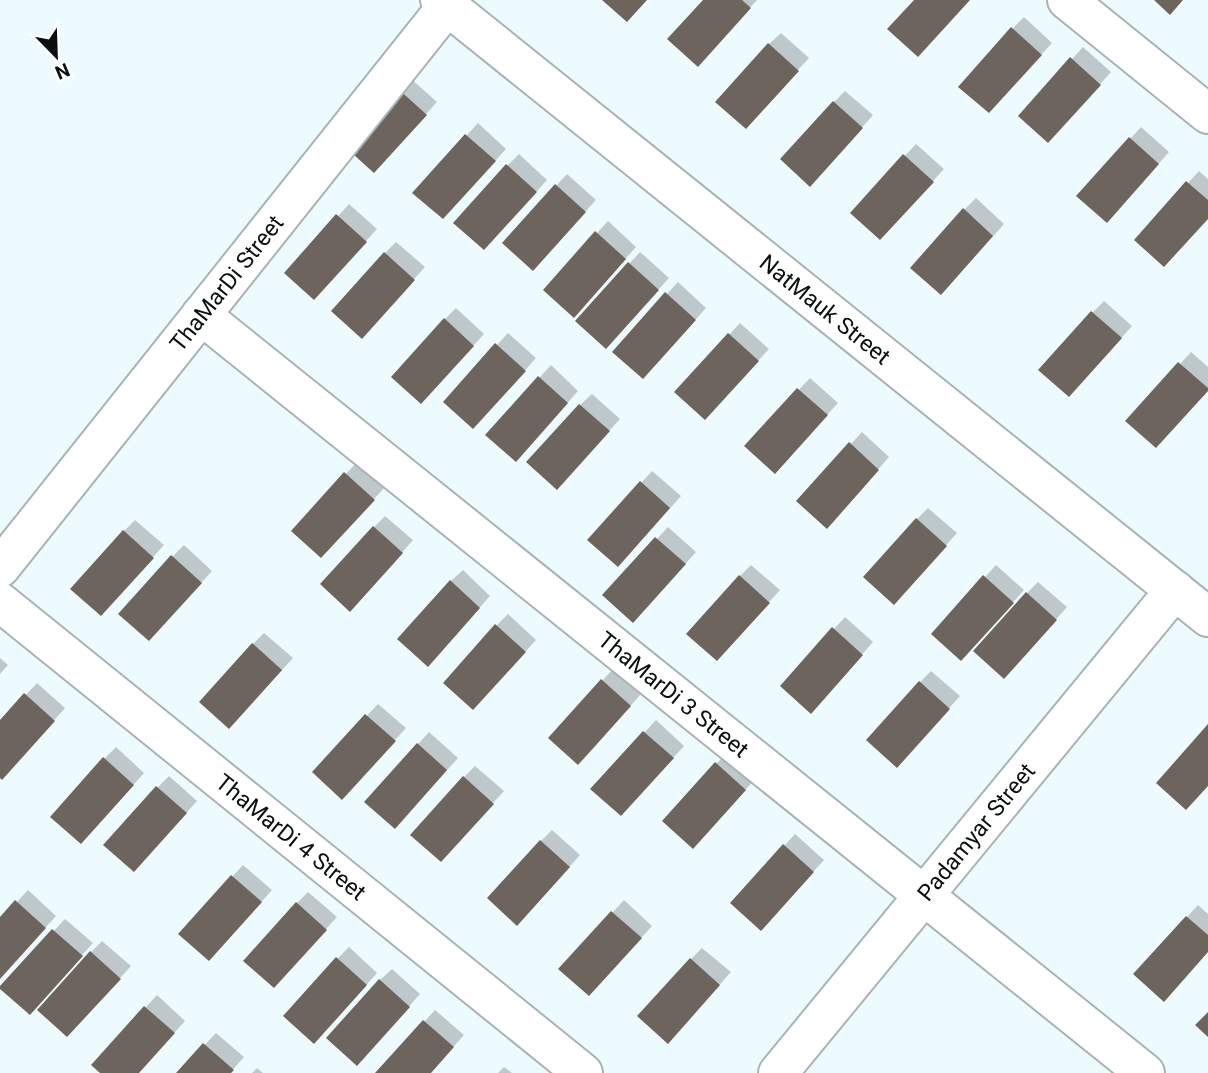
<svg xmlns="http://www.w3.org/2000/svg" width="1208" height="1073" viewBox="0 0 1208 1073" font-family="Roboto,sans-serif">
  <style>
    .shadow { fill: #0003 }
    .building { fill: #6c645d }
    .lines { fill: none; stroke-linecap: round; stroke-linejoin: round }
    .minor-casing { stroke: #a7b3b6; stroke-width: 42 }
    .minor { stroke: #fff; stroke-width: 38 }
    .labels { text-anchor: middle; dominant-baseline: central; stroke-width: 6; stroke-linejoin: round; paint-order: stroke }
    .street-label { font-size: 23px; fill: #0a0f10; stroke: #fff }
  </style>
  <rect width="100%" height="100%" fill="#eefbfe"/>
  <path class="shadow" d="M705 0H757L709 53Z
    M1024 17 1052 43 1000 100 1013 28Z
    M781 33 809 58 757 115 769 44Z
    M1083 47 1111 72 1060 129 1020 116Z
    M409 77 437 102 385 159 346 146Z
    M845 91 873 115 822 173 834 102Z
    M478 123 506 149 454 206 415 192Z
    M1141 127 1169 152 1118 210 1130 139Z
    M916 144 944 169 892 226 852 212Z
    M519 154 547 180 495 237 507 166Z
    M1199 171 1208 179V218L1136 240Z
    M567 174 596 200 544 257 556 186Z
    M976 198 1004 224 952 282 964 210Z
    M349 204 377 229 325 286 286 273Z
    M608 221 636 247 585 304 545 290Z
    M396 242 425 267 373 325 385 253Z
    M640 252 669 278 617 335 629 264Z
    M678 282 706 308 654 366 667 294Z
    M1104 301 1132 326 1080 384 1092 313Z
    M456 308 484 334 432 391 445 319Z
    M740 323 769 349 716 406 729 335Z
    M508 333 536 358 485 415 445 402Z
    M1191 352 1208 367V390L1128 421Z
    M551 365 578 391 527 449 488 434Z
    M810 378 838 403 786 460 746 446Z
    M592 394 620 419 568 476 580 405Z
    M862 432 889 457 838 515 798 501Z
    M357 462 385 487 333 544 294 531Z
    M652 471 681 496 629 554 641 483Z
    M928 508 957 533 905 591 917 519Z
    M385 516 413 540 362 598 374 527Z
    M135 520 164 545 112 602 124 531Z
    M668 527 696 552 645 609 605 595Z
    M184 545 212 571 160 628 172 557Z
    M751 565 780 590 728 647 740 576Z
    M996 565 1024 590 973 647 933 634Z
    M463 570 490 596 439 653 451 581Z
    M1038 582 1067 607 1015 665 1027 593Z
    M508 614 536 640 484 697 497 625Z
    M845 617 873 642 822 700 782 686Z
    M264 633 293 658 241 715 253 644Z
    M0 658 8 665 0 674Z
    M613 669 641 694 590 752 602 681Z
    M931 671 960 696 908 754 920 682Z
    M37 683 65 708 13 766 0 776V722Z
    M378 704 406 728 353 786 314 772Z
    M656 720 684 746 632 803 592 789Z
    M429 732 458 758 406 816 418 744Z
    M116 747 144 773 92 831 104 759Z
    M728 752 756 778 705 835 716 764Z
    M475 766 504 791 452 848 464 777Z
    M169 776 197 801 145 859 157 788Z
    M552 830 580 855 528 913 541 841Z
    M795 834 824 860 772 917 784 846Z
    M243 865 272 890 220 948 232 877Z
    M28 890 56 916 0 978V920Z
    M308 892 337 917 285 974 297 903Z
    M624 900 652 926 600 983 561 969Z
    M1198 905 1208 914V951L1187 917Z
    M65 919 93 943 41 1001 1 987Z
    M102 941 131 966 78 1024 91 952Z
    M349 947 377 973 326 1030 337 959Z
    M702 948 731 972 679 1030 691 959Z
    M392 969 420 994 369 1052 380 980Z
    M157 995 185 1021 138 1073H103L93 1065Z
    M435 1010 464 1035 430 1073H377Z
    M216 1033 244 1057 230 1073H178Z
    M504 1067 512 1073H498Z
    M257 1068 263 1073H252Z"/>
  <path class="building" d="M602 0H647L627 22Z
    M703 0H742L751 8 698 67 667 39Z
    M914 0H970L918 57 887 29Z
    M1154 0H1183L1170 15Z
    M1011 27 1042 55 989 113 958 87Z
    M768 43 799 71 746 129 715 102Z
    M1070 57 1101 85 1048 143 1018 116Z
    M396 87 427 115 374 173 344 146Z
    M833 101 863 128 810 187 780 159Z
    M465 134 496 161 443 219 412 193Z
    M1129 137 1159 164 1107 223 1076 196Z
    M903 154 934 182 880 240 850 213Z
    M506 164 537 192 484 250 453 223Z
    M1186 181 1208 200V219L1164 267 1134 240Z
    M555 184 586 212 533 271 502 243Z
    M963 208 993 236 941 295 910 268Z
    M336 214 367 242 314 300 284 273Z
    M595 231 626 259 574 318 543 290Z
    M384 252 415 280 362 339 331 311Z
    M628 262 659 290 606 349 575 321Z
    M665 292 696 320 643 379 612 352Z
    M1091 311 1122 338 1069 397 1038 370Z
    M444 318 474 346 421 404 391 377Z
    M728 333 759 361 705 420 674 392Z
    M495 343 526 371 473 429 443 402Z
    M1178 362 1208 388V391L1156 448 1125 421Z
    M538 376 568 403 516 462 485 435Z
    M797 388 828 415 775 474 744 446Z
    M579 404 610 431 557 490 526 462Z
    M849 442 879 470 827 529 796 501Z
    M344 472 375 500 321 558 291 531Z
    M640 481 670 508 618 567 587 540Z
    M916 518 947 546 894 605 863 577Z
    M373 526 403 553 350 612 320 584Z
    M123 530 154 558 101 616 70 589Z
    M655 537 686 564 633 623 602 595Z
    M171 555 202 583 149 641 118 614Z
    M739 575 770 603 717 661 686 634Z
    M983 575 1014 603 961 661 931 634Z
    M450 580 480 608 428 667 397 639Z
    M1026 592 1057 620 1004 679 973 651Z
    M495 624 526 652 473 710 443 683Z
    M832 627 863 655 811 714 780 686Z
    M252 643 282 670 229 729 199 702Z
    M601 679 631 706 578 765 548 738Z
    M919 681 950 709 897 768 866 740Z
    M24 693 55 721 2 780 0 778V720Z
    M365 714 396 741 342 800 312 772Z
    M1208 724V786L1186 810 1156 783Z
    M643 731 674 758 621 816 590 789Z
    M417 743 447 770 395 829 364 802Z
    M103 757 134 785 81 844 50 817Z
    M715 762 746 790 693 849 662 821Z
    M463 776 494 804 441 862 410 835Z
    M156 786 187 813 134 872 103 845Z
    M540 840 570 867 517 926 487 898Z
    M783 844 814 872 761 931 730 903Z
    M231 875 262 902 209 961 178 934Z
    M15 900 46 928 0 979V917Z
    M296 902 327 930 274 988 243 961Z
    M611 911 642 938 589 996 558 969Z
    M1186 916 1208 935V952L1164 1002 1133 974Z
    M52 929 83 956 30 1015 0 989V986Z
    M90 951 121 979 67 1037 37 1010Z
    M336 957 367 985 314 1044 283 1016Z
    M690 958 720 985 668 1044 637 1016Z
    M379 979 410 1007 357 1066 326 1038Z
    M144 1006 175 1033 139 1073H100L91 1065Z
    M1208 1012V1037L1195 1025Z
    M423 1020 454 1047 431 1073H375Z
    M203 1043 234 1070 231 1073H176Z"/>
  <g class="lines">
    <defs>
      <g id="minor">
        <path id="s1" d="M440 0 1208 617"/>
        <path d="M1067 0 1208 114"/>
        <path id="s2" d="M201 315 1145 1073"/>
        <path id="s3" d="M0 568 452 0"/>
        <path id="s4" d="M0 602 583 1073"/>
        <path id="s5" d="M778 1073 1175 590"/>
      </g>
    </defs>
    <use href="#minor" class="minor-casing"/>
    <use href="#minor" class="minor"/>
  </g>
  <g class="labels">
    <g class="street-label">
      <text stroke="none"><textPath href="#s3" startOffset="364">ThaMarDi Street</textPath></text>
      <text stroke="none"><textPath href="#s1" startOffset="494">NatMauk Street</textPath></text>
      <text stroke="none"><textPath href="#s2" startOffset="606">ThaMarDi 3 Street</textPath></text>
      <text stroke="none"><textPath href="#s5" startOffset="312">Padamyar Street</textPath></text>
      <text stroke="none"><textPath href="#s4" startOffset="374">ThaMarDi 4 Street</textPath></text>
    </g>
  </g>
  <g transform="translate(56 56) rotate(157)" stroke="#ffffff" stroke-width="5" paint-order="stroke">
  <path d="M0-5L12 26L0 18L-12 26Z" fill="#0a0f10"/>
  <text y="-10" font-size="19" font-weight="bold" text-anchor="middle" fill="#0a0f10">N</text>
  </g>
</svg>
